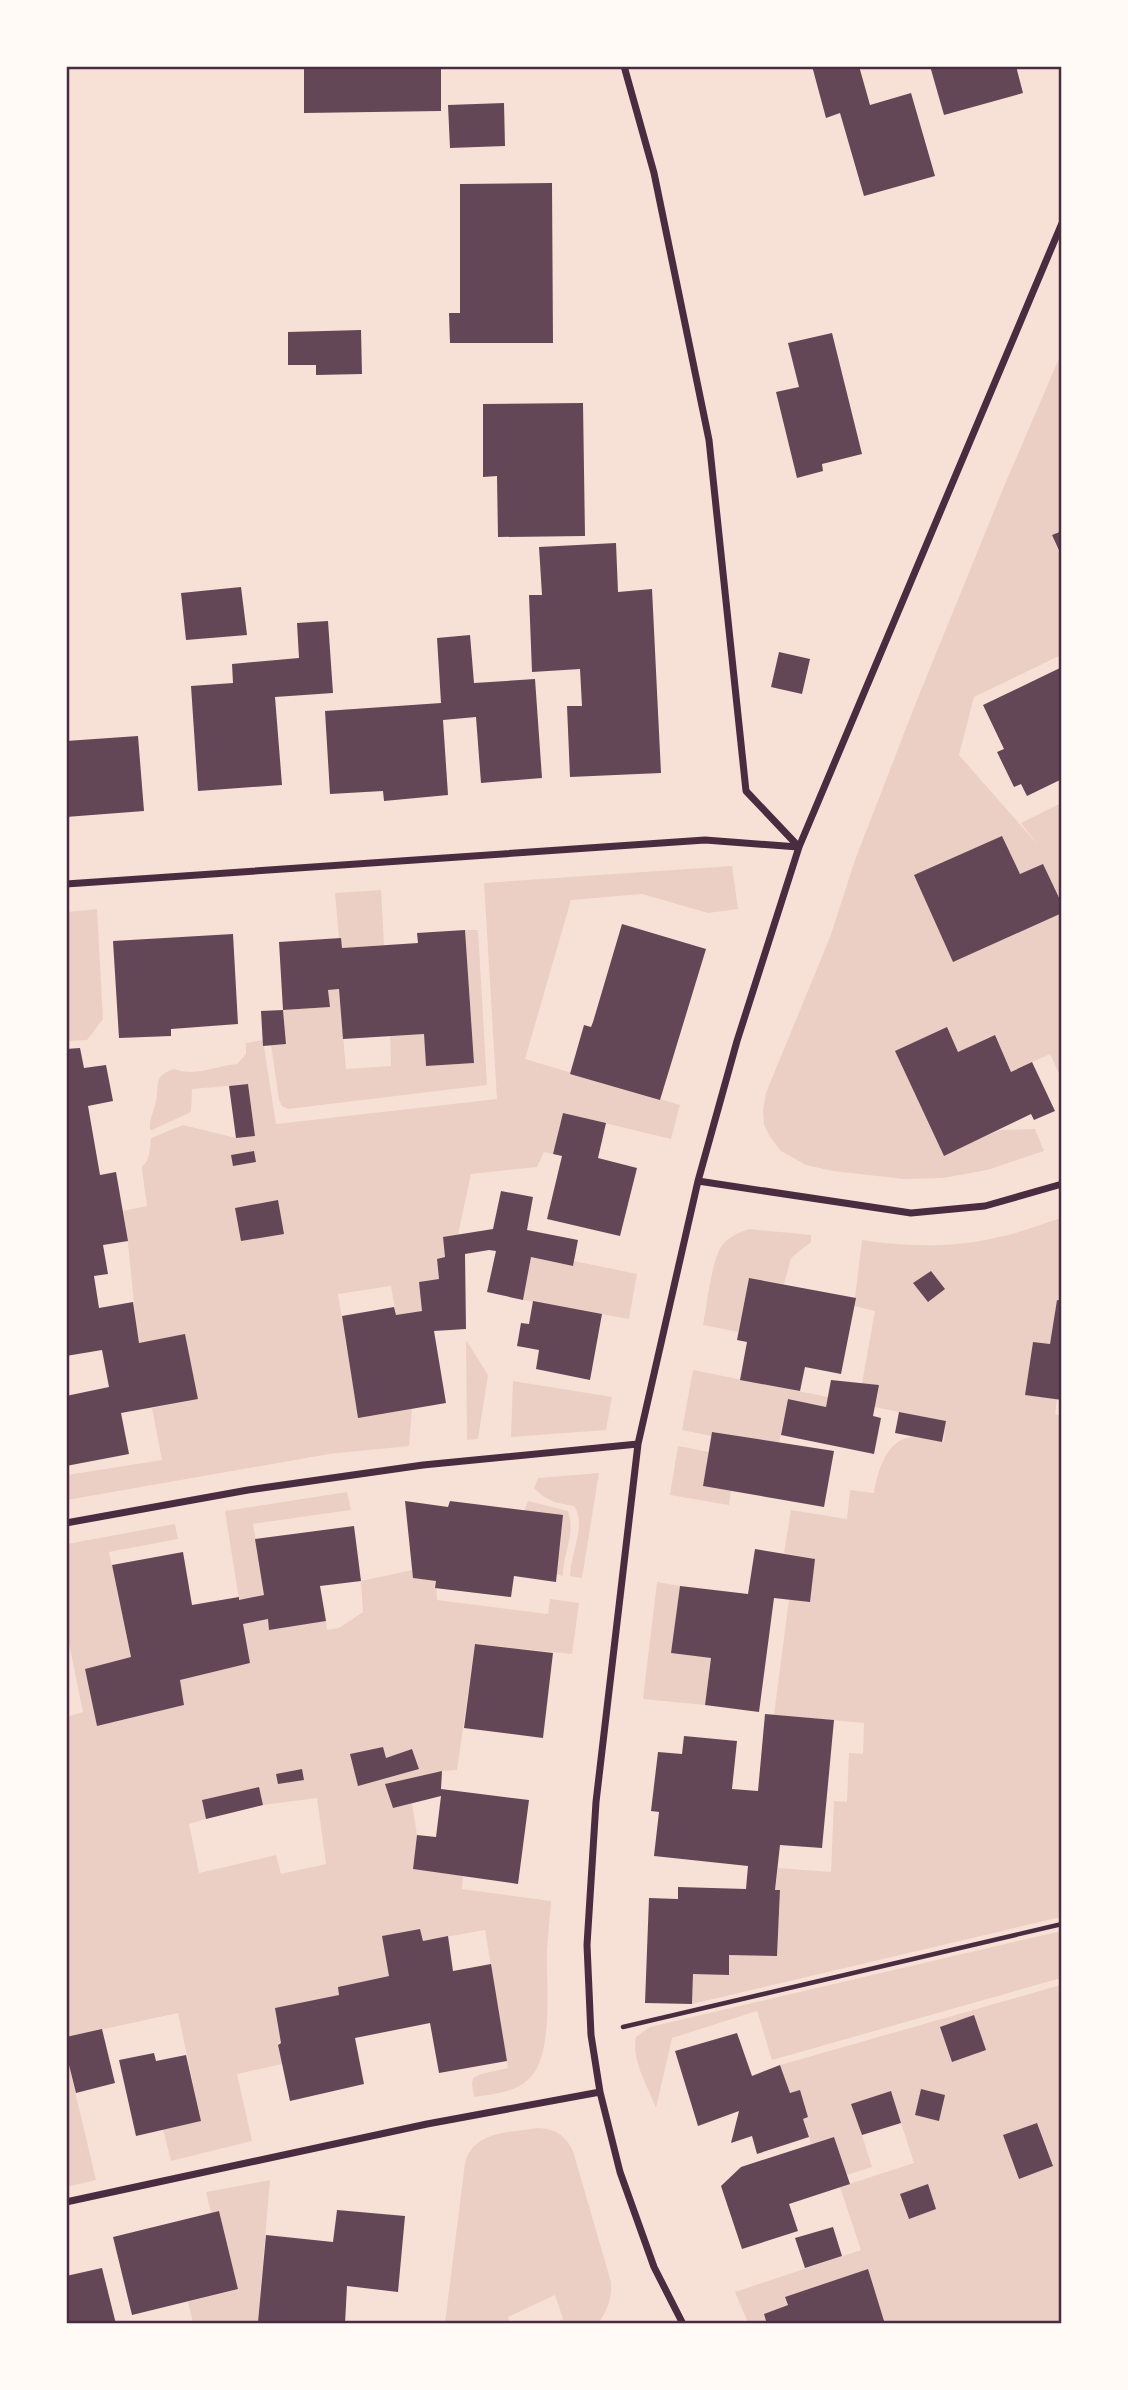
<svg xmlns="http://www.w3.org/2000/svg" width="1128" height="2390" viewBox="0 0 1128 2390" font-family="'Sofia Sans Condensed',sans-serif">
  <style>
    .green { fill: #ebcfc5; fill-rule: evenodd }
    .building { fill: #644757 }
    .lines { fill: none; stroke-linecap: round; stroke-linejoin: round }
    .path { stroke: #4a2c40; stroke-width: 4.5 }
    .minor { stroke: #4a2c40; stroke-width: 7 }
    .neatline { fill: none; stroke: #4a2c40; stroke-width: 2.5 }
  </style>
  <rect width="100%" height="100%" fill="#f7e1d7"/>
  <path class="green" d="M1061 354V531L1052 535 1061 557V655L974 697 959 755 1038 845 1021 823 1061 803V1078L1050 1054 1011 1072 994 1035 958 1052 946 1028 944 1155 1000 1130 1035 1129 1044 1151 987 1170 943 1178 903 1179 833 1171 806 1165 781 1151 770 1137 764 1125 763 1110 766 1093 830 937 855 860 915 705 1005 484Z
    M732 866 738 909 708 913 642 894 571 900 525 1059 680 1105 671 1139 563 1113 553 1154 544 1152 537 1167 471 1174 458 1235 443 1238 445 1257 437 1260 439 1279 422 1311 396 1315 391 1286 338 1294 358 1417 412 1409 409 1446 329 1454 67 1500V1475L162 1460 152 1408 198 1399 185 1335 139 1343C132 1299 131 1254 123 1211L147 1206 142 1170V1166C150 1162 150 1146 151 1138L183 1125 236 1138 255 1135 248 1084 192 1089 191 1111 189 1113 152 1130 150 1129C149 1119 154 1111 156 1101 160 1085 152 1076 174 1069 196 1077 215 1066 237 1064L246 1054V1043L263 1040 276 1124 497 1099 484 883Z
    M381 890 384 945 342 948 341 939 339 938 335 893Z
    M97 909 103 1019 87 1040 67 1041V912Z
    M465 930H478L487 1085 288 1109 282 1106 279 1100 271 1045 286 1044 283 1010 329 1007 328 990 339 989 346 1069 391 1066 390 1036 424 1034 426 1066 474 1063Z
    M1061 1218V1301H1057L1050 1344 1033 1342 1025 1394 1057 1399 1055 1414 1061 1416V1917L692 2004 693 1974 729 1955 777 1956 780 1891 775 1890 778 1868 831 1872 834 1801 847 1802 849 1753 863 1754 864 1723 774 1715 789 1599 815 1559 784 1553 791 1510 847 1519 850 1490 874 1493C877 1473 886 1440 911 1437 921 1436 934 1441 944 1442L945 1421 874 1407 862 1383 875 1311 854 1306 862 1240C907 1247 954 1248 999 1237 1020 1233 1041 1224 1061 1218Z
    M749 1229 811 1235V1242L791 1258 784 1284 749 1278 738 1332 703 1325C707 1306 711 1263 721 1247 728 1237 738 1233 749 1229Z
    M531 1257 572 1266 574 1261 637 1274 629 1319 523 1300Z
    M466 1340 488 1375 478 1439 467 1440Z
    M693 1370 828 1397 826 1407 788 1399 779 1443 713 1432 711 1436 682 1430Z
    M513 1381 612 1397 606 1430 511 1437Z
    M678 1446 709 1452 703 1486 731 1491 729 1505 670 1495Z
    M599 1473 582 1578 570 1576C570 1556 587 1523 574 1506 556 1503 546 1501 534 1488L538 1478Z
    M347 1492 351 1510 253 1524 265 1595 239 1600 225 1511Z
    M528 1501 568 1511C576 1534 563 1552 563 1576L556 1574 524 1511Z
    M175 1524 178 1539 109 1552 131 1657 85 1669 97 1726 184 1705 180 1680 249 1663 243 1624 268 1619 270 1630 326 1621 327 1630 339 1628 363 1612 361 1581 412 1570 414 1578 436 1581 437 1600 548 1614 550 1599 579 1603 572 1654 475 1644 457 1770 442 1771 385 1784 412 1803 417 1835 413 1869 463 1876 462 1889 551 1901C550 1918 548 1934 547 1950 546 1983 554 2054 530 2078 515 2093 493 2094 474 2097L472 2084 473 2078 481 2074 508 2068 485 1930 423 1941 420 1929 383 1936 392 1975 339 1987V1995L278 2044 282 2064 237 2074 252 2141 171 2161 163 2129 201 2121 178 2013 67 2037 66 1717 83 1712 67 1634V1544ZM259 1788 263 1805 317 1798 326 1864 281 1874 276 1855 199 1873 189 1824 206 1819 202 1800Z
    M657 1582 680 1586 671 1653 711 1658 705 1705 643 1699Z
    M1061 1931V1978L772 2060 757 2011 672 2038 656 2108C648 2087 631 2060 636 2037L650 2027Z
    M1061 1985V2323H885L867 2269 785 2298 788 2305 764 2314 767 2323H748L735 2292 861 2250 840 2187 914 2163 891 2092 852 2104 872 2167 847 2175 834 2137 811 2144 803 2119 808 2117 800 2091 790 2093 780 2065Z
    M66 2053 96 2180 67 2187H66Z
    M538 2128C556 2129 565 2135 573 2151L611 2282C612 2298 608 2310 598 2323H554L563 2319 555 2295 508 2317 510 2323H445L465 2163C474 2130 509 2133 538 2128Z
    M270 2180 258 2321 275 2323H193L188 2302 238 2289 219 2211 211 2213 206 2192Z"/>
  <path class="building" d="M304 66H441V111L304 113Z
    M812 66H859L870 105 911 93 935 176 864 196 840 113 826 118Z
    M930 66H1016L1023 93 944 115Z
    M504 103 505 146 450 148 448 105Z
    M552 183 553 343H450L449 313H460V184Z
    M361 330 362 374 316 375V365H288V332Z
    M832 333 862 454 822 464 823 471 797 478 776 392 799 387 788 343Z
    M583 403 585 536 498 537 497 476 483 477V404Z
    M1062 531V557L1052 535Z
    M616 543 618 592 652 589 661 773 570 777 567 706H582L580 669 532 672 529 595H542L539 547Z
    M241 587 247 635 186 640 181 593Z
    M328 621 333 693 275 697 282 785 198 791 191 686 233 683 232 664 299 658 297 623Z
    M470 635 474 683 535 679 542 778 481 783 476 717 443 720 448 795 384 801 383 791 330 794 325 711 441 703 437 638Z
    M779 652 810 659 802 694 771 687Z
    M1062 667V779L1027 796 1021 784 1014 787 997 752 1004 749 983 705Z
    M138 736 144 811 66 817V741Z
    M1002 836 1020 874 1043 864 1062 904V913L953 962 914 875Z
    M622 924 706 949 660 1100 570 1074 584 1025 591 1027 593 1022Z
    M465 930 474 1063 426 1066 424 1034 343 1039 339 989 328 990 330 1007 283 1010 279 942 341 938 342 948 418 943 417 933Z
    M233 934 238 1024 171 1029V1036L119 1038 113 941Z
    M283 1010 286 1044 263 1046 261 1011Z
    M947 1027 958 1052 995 1035 1011 1072 1032 1062 1055 1111 1034 1120 1031 1114 944 1156 895 1051Z
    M80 1048 84 1068 106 1065 113 1101 88 1106 100 1175 116 1172 128 1241 103 1245 108 1274 94 1276 99 1308 133 1302 139 1343 185 1334 198 1399 121 1413 129 1454 66 1466V1396L109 1387 102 1350 66 1356V1049Z
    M248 1084 255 1136 236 1138 229 1086Z
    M563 1113 606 1123 598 1158 637 1168 620 1236 547 1219 562 1156 553 1154Z
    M254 1151 256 1162 233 1166 231 1155Z
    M501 1191 533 1197 527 1230 578 1240 573 1266 531 1257 523 1300 487 1292 496 1251 489 1250 465 1254 466 1329 434 1331 446 1403 358 1418 342 1316 394 1307 396 1315 422 1311 419 1282 439 1279 437 1259 445 1257 443 1237 493 1229Z
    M278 1200 284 1234 241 1241 235 1208Z
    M931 1271 945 1289 928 1302 913 1283Z
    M749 1278 856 1298 841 1374 805 1367 800 1391 740 1380 747 1342 737 1340Z
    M1057 1300 1062 1301V1400L1025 1395 1033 1342 1050 1344Z
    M533 1301 602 1314 590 1380 536 1369 539 1350 517 1346 521 1323 529 1324Z
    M831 1380 879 1385 873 1416 881 1418 874 1454 781 1435 788 1399 826 1407Z
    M899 1412 946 1421 942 1442 895 1433Z
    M712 1432 834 1451 824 1507 703 1486Z
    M405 1501 448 1507 450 1501 563 1515 556 1582 514 1576 511 1597 435 1588 436 1581 413 1578Z
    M354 1526 361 1581 320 1586 326 1621 269 1630 268 1619 243 1624 250 1663 180 1680 184 1705 97 1726 85 1669 131 1657 112 1565 183 1552 192 1605 239 1597V1600L264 1595 255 1539Z
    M755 1549 815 1559 810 1602 774 1598 759 1712 705 1705 711 1658 671 1653 680 1586 748 1594Z
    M475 1644 553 1653 543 1738 464 1728Z
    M765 1714 834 1720 822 1848 780 1845 775 1890H780L777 1956 729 1955V1975L693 1974 692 2004 645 2003 649 1898 678 1899V1887L746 1889 748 1866 654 1856 659 1812 651 1811 658 1752 682 1754 684 1736 737 1741 732 1789 758 1791Z
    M383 1747 386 1758 412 1749 419 1769 358 1786 350 1754Z
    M302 1769 304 1780 278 1784 276 1774Z
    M442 1771 441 1789 529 1800 518 1884 413 1869 417 1835 436 1837 441 1796 393 1808 385 1784Z
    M259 1787 263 1805 206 1819 202 1800Z
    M420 1929 423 1941 448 1936 453 1971 491 1964 507 2061 439 2073 430 2023 355 2038 364 2084 290 2101 278 2045 281 2043 275 2008 339 1995 338 1987 389 1976 382 1936Z
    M974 2015 986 2050 952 2062 940 2027Z
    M102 2029 115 2083 76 2093 66 2053V2037Z
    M737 2033 752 2076 780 2065 790 2093 800 2090 808 2117 803 2119 809 2137 757 2154 752 2136 731 2143 739 2111 698 2126 675 2051Z
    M154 2053 156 2061 186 2055 201 2121 136 2136 119 2060Z
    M921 2089 945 2095 939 2121 915 2115Z
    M891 2091 901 2123 862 2135 851 2104Z
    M1037 2123 1053 2166 1019 2179 1003 2135Z
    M834 2137 850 2184 789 2204 798 2231 742 2249 721 2186 741 2167Z
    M928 2184 936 2209 909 2219 900 2194Z
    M337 2210 405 2216 398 2292 347 2286 345 2324 258 2322 266 2235 333 2242Z
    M219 2211 238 2289 132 2315 113 2237Z
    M833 2227 842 2256 805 2268 795 2238Z
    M102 2268 116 2324H66V2276Z
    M868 2269 885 2324H767L764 2314 788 2305 785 2297Z"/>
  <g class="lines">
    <path class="path" d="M623 2027 1062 1924"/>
    <path class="minor" d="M624 66 654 173 709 440 746 791 799 847
      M66 884 705 840 798 847
      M698 1181 911 1213 985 1206 1062 1184
      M66 1523 248 1490 423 1465 638 1444
      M66 2202 427 2124 600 2092
      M683 2324 654 2267 620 2172 600 2092 591 2035 587 1945 596 1802 638 1444 698 1181 737 1041 799 847 1062 223"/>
  </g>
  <rect width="1128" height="2390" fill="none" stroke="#fffaf5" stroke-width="136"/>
  <rect x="68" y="68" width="992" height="2254" class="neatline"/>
</svg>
